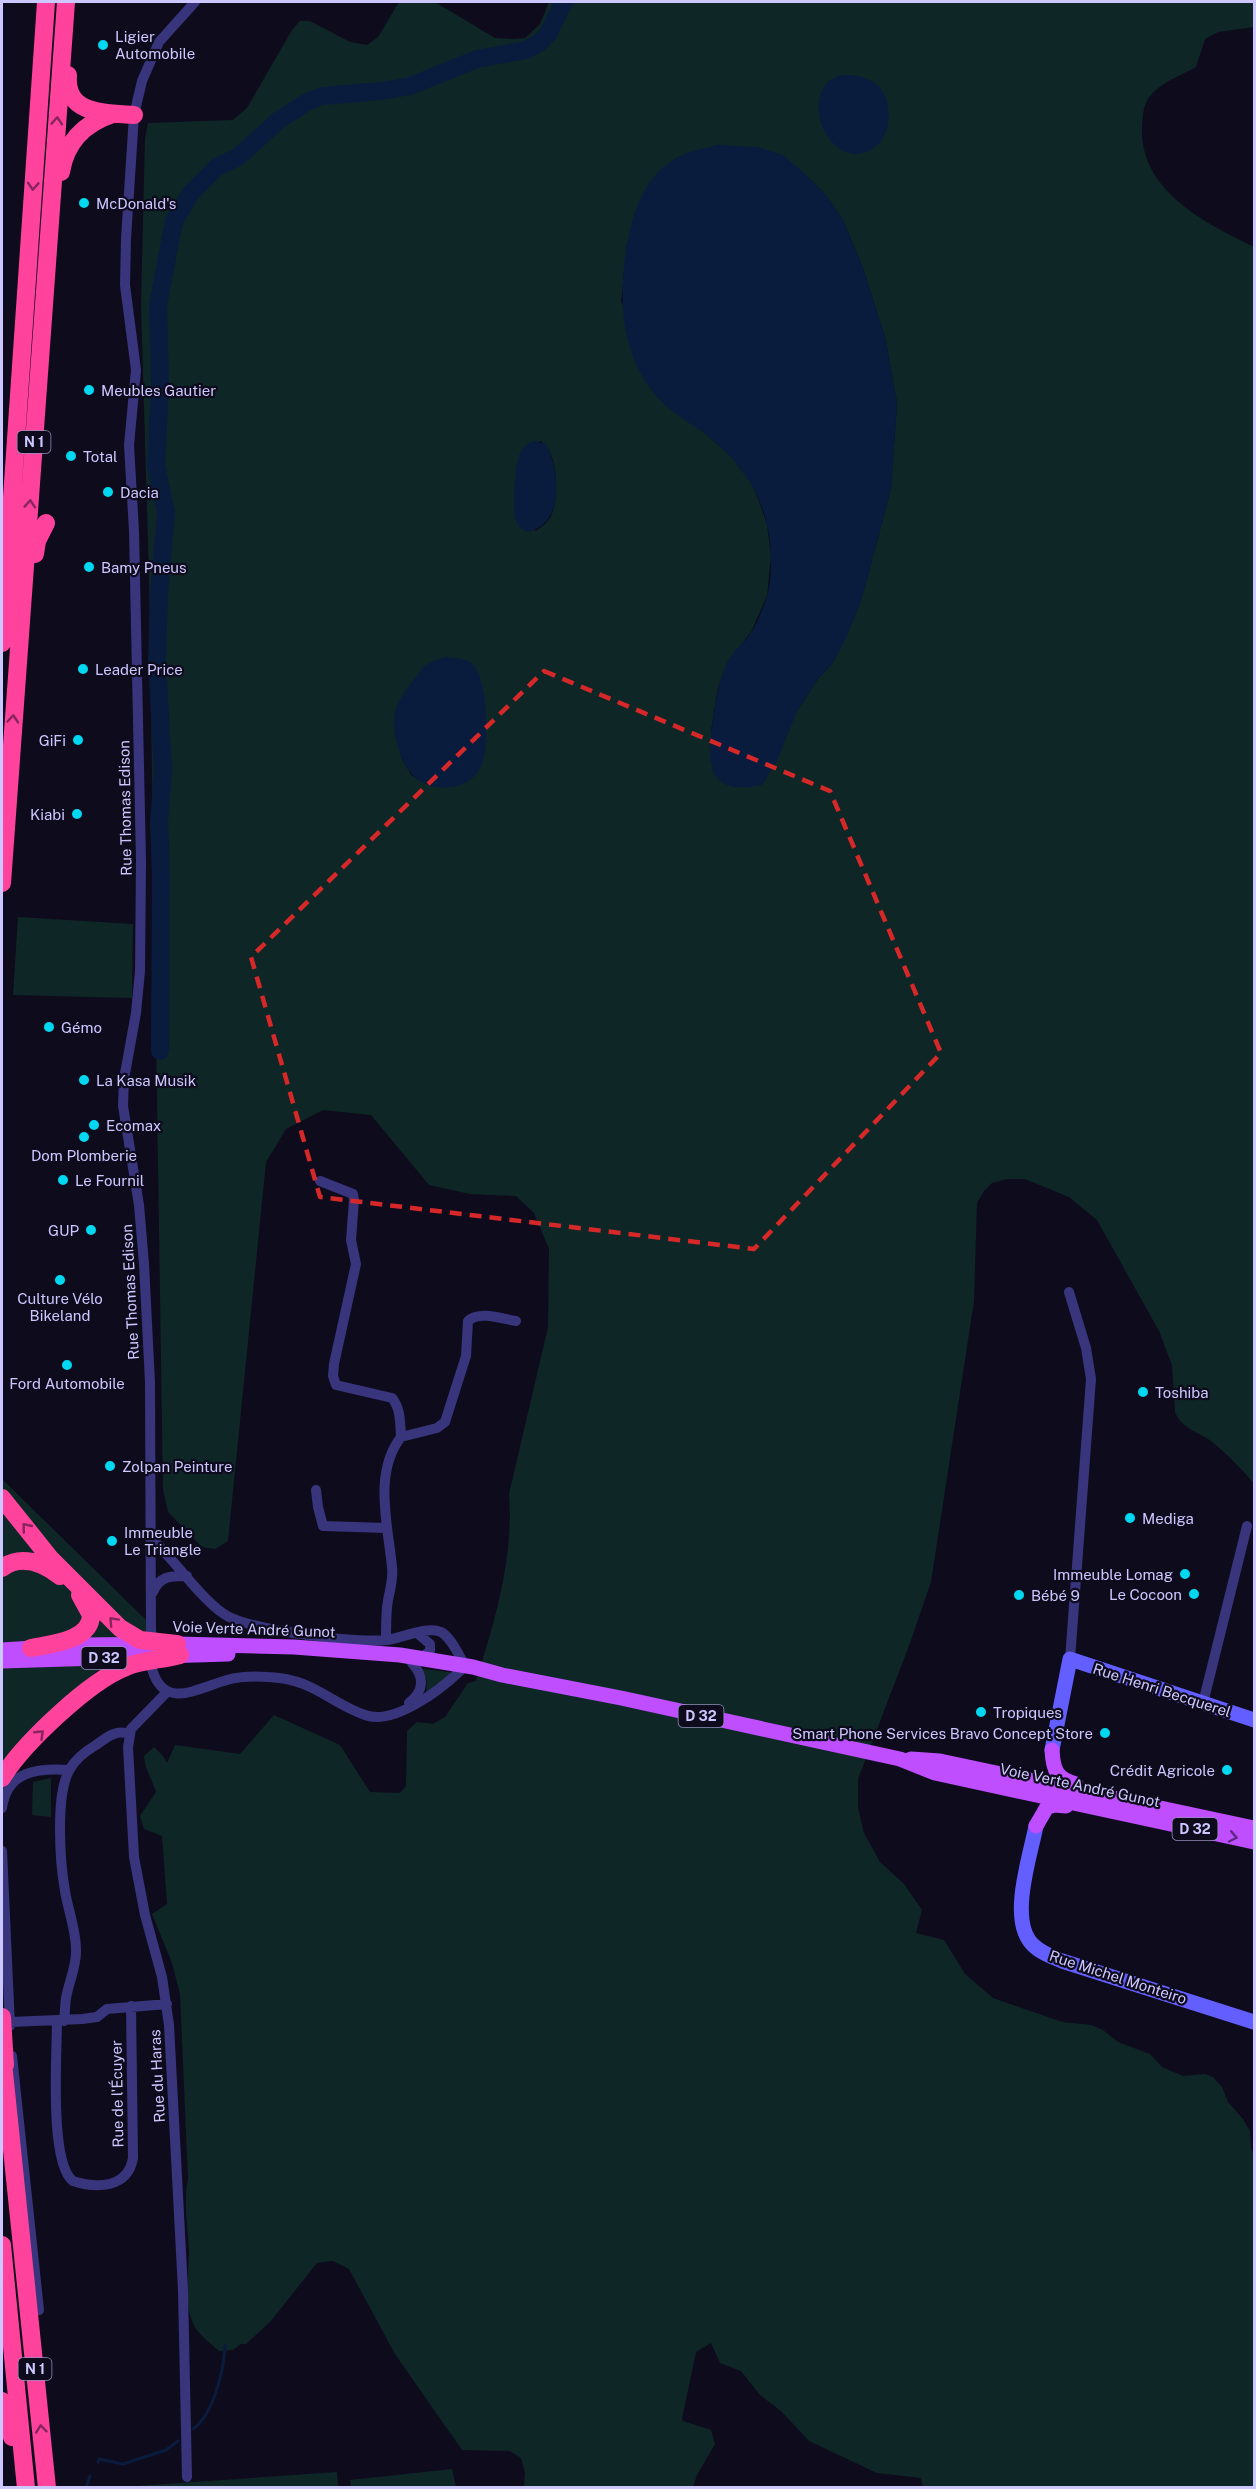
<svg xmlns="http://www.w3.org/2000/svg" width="1256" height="2489" viewBox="0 0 1256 2489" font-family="'Public Sans',sans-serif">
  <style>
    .green { fill: #0e2726; fill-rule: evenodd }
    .water { fill: #0a1c3d }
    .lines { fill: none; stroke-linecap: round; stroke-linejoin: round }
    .stream { stroke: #0a1c3d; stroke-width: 3 }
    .river { stroke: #0a1c3d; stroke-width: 18 }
    .street { stroke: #38357d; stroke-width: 10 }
    .secondary { stroke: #625eff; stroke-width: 15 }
    .primary { stroke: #be4eff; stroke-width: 15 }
    .highway { stroke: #ff429c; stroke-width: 18 }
    .oneway { stroke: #86265c }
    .oneway2 { stroke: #5d2983 }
    .marked { fill: none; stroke: #d62828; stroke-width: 4.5; stroke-dasharray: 12 8; stroke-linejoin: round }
    .poi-dot { fill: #00d8f2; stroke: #0e0b1d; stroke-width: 2 }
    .labels { text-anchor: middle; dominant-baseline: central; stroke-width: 4.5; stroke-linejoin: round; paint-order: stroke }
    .shield { fill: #0e0b1d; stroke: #948fbb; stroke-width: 1.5 }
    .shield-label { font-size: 14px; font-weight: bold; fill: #cdc7ff }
    .poi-label { font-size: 15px; fill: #cdc7ff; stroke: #0e0b1d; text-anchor: start }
    .street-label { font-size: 15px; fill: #cdc7ff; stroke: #0e0b1d }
  </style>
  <rect width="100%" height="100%" fill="#0e0b1d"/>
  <path class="green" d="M399 2H435L495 38 513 39 525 38 540 24 549 2H1254V27L1218 32 1205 39 1196 67C1180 76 1156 84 1147 101 1142 109 1142 127 1142 137 1147 195 1208 224 1254 247V1484C1241 1468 1227 1454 1211 1441 1197 1431 1182 1429 1175 1412L1172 1365 1159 1331 1097 1220 1069 1197 1025 1179H1007L992 1183 984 1191 977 1203 974 1301 931 1582 910 1643 858 1779V1808L864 1833 880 1862 904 1884 922 1910 916 1933 944 1940 965 1974 993 1998 1062 2022 1091 2025 1103 2030 1118 2042 1150 2054 1162 2067 1183 2076 1205 2074 1213 2077 1222 2087 1228 2102 1243 2119 1250 2131 1251 2148 1254 2155V2487H923L921 2478 877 2473 809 2441 781 2411 760 2395 741 2371 720 2363 711 2343 696 2352 682 2419 683 2421 711 2430 715 2444 697 2475 693 2487H524L525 2473 521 2458 510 2451 462 2450 395 2354 349 2269 333 2261 317 2263 270 2322 246 2344H241L233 2350 219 2351C209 2342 197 2334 192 2321 184 2300 189 2275 189 2252 188 2228 183 2203 188 2179L180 1994 172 1963 152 1914 167 1904 162 1836 144 1829 140 1816 156 1792C152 1779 145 1770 144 1756L154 1747 163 1756 167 1763 175 1745 240 1754 274 1715 340 1745 370 1792 400 1793 406 1786 407 1731 417 1722 433 1724 445 1717 468 1683 476 1681C495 1621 514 1557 509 1494L548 1327 549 1249 534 1213 516 1196 470 1194 429 1185 371 1115 323 1110 286 1129 266 1162 228 1541 215 1549 202 1547 168 1512 163 1489 149 578 141 304 145 138 148 123 233 120 247 108 292 30 300 21H310L350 42 367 45 378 37ZM718 145 806 175 825 194 843 220 863 268 885 337 897 403 891 489 861 601 834 661 818 679 797 711 787 733 711 731 718 688 728 661 751 632 767 596 771 557 767 524 753 485 730 455 707 435 621 302 627 243 674 159ZM540 441C559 450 560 501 550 518 547 523 541 527 536 531L515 513 517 464ZM401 757 432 787 411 775Z
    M18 917 133 924 132 998 13 995Z
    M2 1479 145 1619 168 1644 2 1660Z
    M127 1661 108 1670 97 1671 2 1767V1665Z
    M423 1669 450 1672 451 1674 426 1692 427 1682Z
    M51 1778V1817L32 1815 33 1782Z
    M452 2469 456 2487H351L350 2480Z
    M337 2472 338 2487H121Z"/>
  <path class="water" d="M840 75C874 74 892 89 888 124 884 150 854 165 834 144 818 130 812 98 828 82 831 79 837 77 840 75Z
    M718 145 757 147 783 155 806 175 825 194 843 220 863 268 885 337 897 403 891 489 861 601 848 634 834 661 818 679 797 711 777 761 762 785C706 797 706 762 713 720 716 700 719 681 727 663 732 652 743 644 750 634 757 624 763 609 767 597 773 576 772 546 767 525 759 487 735 456 704 433 691 424 676 415 664 404 618 360 617 292 629 234 635 206 648 174 675 159 687 151 704 149 718 145Z
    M534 441 546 444C560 470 565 525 527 532 523 530 519 528 517 523 511 511 515 465 520 453 523 447 528 443 534 441Z
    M445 657C453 658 464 658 471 663 489 675 489 745 482 764 472 790 437 794 417 779 400 767 390 727 396 708 400 697 409 686 416 677 419 673 423 666 428 664 433 661 439 659 445 657Z"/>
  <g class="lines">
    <path class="stream" d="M193 2429C214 2414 224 2369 225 2345
      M98 2462 99 2459 123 2464 166 2450 178 2441
      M86 2488 90 2476"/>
    <path class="river" d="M160 1051 161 876 159 822 163 771 157 661 159 593 166 513 156 465 160 385 158 305 174 221 191 193 217 167 238 157 279 120 307 102 322 96 382 91 410 86 477 59 526 50 539 43 548 34 564 2"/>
    <path class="street" d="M320 1181 353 1194 354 1200 351 1240 356 1264 334 1364 333 1376 336 1385 392 1398C401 1409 400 1423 401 1437 373 1473 388 1525 392 1567 394 1581 388 1594 387 1608 386 1618 386 1629 386 1640
      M1069 1292 1086 1348 1091 1379 1070 1659
      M401 1437 437 1428 445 1422 466 1356 468 1321C479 1310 503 1319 516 1321
      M316 1490 318 1507 323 1526 386 1528
      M152 1539C174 1559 205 1605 229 1617 259 1631 354 1643 387 1640 403 1638 425 1626 441 1632 451 1637 459 1656 465 1665
      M153 1592C160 1575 172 1576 187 1576
      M151 1632 150 1382 144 1264 139 1205 123 1106 124 1079 136 1013 140 971 141 861 134 531 129 445 136 370 125 285 126 239 134 115 142 81 159 42 195 2
      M417 1633 430 1644V1651L421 1658
      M152 1669C164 1711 198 1688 227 1680 241 1676 255 1676 268 1677 314 1679 328 1702 365 1715 394 1726 441 1689 461 1670
      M167 1692 131 1729 128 1747 134 1857 145 1915 162 1977 169 2025 183 2290 187 2477
      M409 1703C424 1691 425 1677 412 1663
      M1203 1703 1247 1526
      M2 1808C7 1771 37 1768 69 1770
      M2 1851 10 2026
      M57 2021C57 2052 49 2163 73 2181 97 2189 128 2188 133 2158L131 2006
      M64 2021C65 2013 65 2005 66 1998 69 1981 77 1966 76 1949 76 1930 68 1910 65 1891 60 1863 55 1793 70 1769 76 1758 86 1751 96 1745 106 1738 116 1729 129 1734
      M10 2022 82 2019 97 2017 107 2009 167 2004
      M12 2056 39 2310"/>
    <path class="secondary" d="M1052 1750 1070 1659 1254 1720
      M1036 1826C1030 1857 1008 1921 1033 1945 1041 1953 1052 1957 1062 1961L1254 2022"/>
    <path class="primary" d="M2 1650 80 1645 177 1644 294 1647 400 1655 473 1667 502 1675 621 1698 900 1759 935 1773 1254 1842
      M2 1661 228 1654
      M1052 1750C1053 1769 1056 1779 1076 1784
      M911 1759 940 1761 1254 1828
      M1036 1826 1047 1807 1055 1805 1066 1806"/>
    <path class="highway" d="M68 75C65 115 105 113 134 115
      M61 172C66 141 85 123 113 114
      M35 554 37 541 46 523
      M2 643 46 2
      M2 883 66 2
      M2 1498 50 1558 120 1628 140 1640 177 1644
      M2 1568C21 1554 43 1563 60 1576
      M31 1648C50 1644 91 1641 91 1615L80 1595
      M2 1778C22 1745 89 1681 126 1667 143 1660 162 1660 180 1655
      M2 2017 5 2065
      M2 2053 47 2488
      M2 2245 26 2488
      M2 2401 12 2437"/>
  </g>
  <defs><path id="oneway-chevron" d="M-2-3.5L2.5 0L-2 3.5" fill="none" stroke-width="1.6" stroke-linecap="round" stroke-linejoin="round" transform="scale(1.5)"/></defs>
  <g class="oneway">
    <use href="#oneway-chevron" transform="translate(57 121) rotate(-86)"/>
    <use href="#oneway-chevron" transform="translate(33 186) rotate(94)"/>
    <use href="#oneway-chevron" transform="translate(30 504) rotate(-86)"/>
    <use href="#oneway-chevron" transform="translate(13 719) rotate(-85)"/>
    <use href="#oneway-chevron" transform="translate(26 1527) rotate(-129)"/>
    <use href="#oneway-chevron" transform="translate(113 1621) rotate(-133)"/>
    <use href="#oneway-chevron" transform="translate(40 1734) rotate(-44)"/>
    <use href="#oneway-chevron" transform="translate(41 2429) rotate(-96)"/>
  </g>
  <use class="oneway2" href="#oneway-chevron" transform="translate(1233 1837) rotate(12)"/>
  <path class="marked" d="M544 671 830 791 941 1053 754 1249 320 1197 251 957Z"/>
  <g class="poi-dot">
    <circle cx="103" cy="45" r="6"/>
    <circle cx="84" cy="203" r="6"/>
    <circle cx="89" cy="390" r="6"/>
    <circle cx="71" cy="456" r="6"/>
    <circle cx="108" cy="492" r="6"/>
    <circle cx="89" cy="567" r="6"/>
    <circle cx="83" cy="669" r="6"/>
    <circle cx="78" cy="740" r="6"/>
    <circle cx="77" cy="814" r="6"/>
    <circle cx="49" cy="1027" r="6"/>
    <circle cx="84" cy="1080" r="6"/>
    <circle cx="94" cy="1125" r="6"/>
    <circle cx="84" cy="1137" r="6"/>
    <circle cx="63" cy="1180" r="6"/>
    <circle cx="91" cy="1230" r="6"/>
    <circle cx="60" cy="1280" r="6"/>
    <circle cx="67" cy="1365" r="6"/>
    <circle cx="1143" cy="1392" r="6"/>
    <circle cx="110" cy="1466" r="6"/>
    <circle cx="1130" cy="1518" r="6"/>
    <circle cx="112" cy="1541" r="6"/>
    <circle cx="1185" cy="1574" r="6"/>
    <circle cx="1194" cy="1594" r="6"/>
    <circle cx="1019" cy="1595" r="6"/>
    <circle cx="981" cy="1712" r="6"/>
    <circle cx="1105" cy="1733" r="6"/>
    <circle cx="1227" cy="1770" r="6"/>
  </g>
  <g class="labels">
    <g class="shield">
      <rect x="17.5" y="431" width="33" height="22" rx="4.5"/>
      <rect x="81.5" y="1647" width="45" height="22" rx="4.5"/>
      <rect x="678.5" y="1705" width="45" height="22" rx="4.5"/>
      <rect x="1172.5" y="1818" width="45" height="22" rx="4.5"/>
      <rect x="18.5" y="2358" width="33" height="22" rx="4.5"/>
    </g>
    <g class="shield-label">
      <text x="34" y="442">N 1</text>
      <text x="104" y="1658">D 32</text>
      <text x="701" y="1716">D 32</text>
      <text x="1195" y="1829">D 32</text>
      <text x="35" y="2369">N 1</text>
    </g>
    <g class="poi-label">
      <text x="115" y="36">Ligier<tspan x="115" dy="17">Automobile</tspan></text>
      <text x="96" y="203">McDonald's</text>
      <text x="101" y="390">Meubles Gautier</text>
      <text x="83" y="456">Total</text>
      <text x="120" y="492">Dacia</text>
      <text x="101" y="567">Bamy Pneus</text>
      <text x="95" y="669">Leader Price</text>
      <text x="66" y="740" text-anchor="end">GiFi</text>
      <text x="65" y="814" text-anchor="end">Kiabi</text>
      <text x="61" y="1027">Gémo</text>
      <text x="96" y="1080">La Kasa Musik</text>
      <text x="106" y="1125">Ecomax</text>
      <text x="84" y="1155" text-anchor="middle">Dom Plomberie</text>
      <text x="75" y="1180">Le Fournil</text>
      <text x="79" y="1230" text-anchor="end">GUP</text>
      <text x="60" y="1298" text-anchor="middle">Culture Vélo<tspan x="60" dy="17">Bikeland</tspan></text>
      <text x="67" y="1383" text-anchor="middle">Ford Automobile</text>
      <text x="1155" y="1392">Toshiba</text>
      <text x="122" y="1466">Zolpan Peinture</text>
      <text x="1142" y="1518">Mediga</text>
      <text x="124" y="1532">Immeuble<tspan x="124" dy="17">Le Triangle</tspan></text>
      <text x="1173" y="1574" text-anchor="end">Immeuble Lomag</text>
      <text x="1182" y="1594" text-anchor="end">Le Cocoon</text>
      <text x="1031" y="1595">Bébé 9</text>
      <text x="993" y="1712">Tropiques</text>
      <text x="1093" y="1733" text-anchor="end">Smart Phone Services Bravo Concept Store</text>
      <text x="1215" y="1770" text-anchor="end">Crédit Agricole</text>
    </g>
    <g class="street-label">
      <text transform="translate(125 808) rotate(-91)">Rue Thomas Edison</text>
      <text transform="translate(130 1292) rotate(-93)">Rue Thomas Edison</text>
      <text transform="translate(254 1629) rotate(2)">Voie Verte André Gunot</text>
      <text transform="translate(1162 1690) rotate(18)">Rue Henri Becquerel</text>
      <text transform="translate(1080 1785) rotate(12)">Voie Verte André Gunot</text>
      <text transform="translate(1118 1977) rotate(18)">Rue Michel Monteiro</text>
      <text transform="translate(157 2076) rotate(-93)">Rue du Haras</text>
      <text transform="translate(117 2094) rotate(-91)">Rue de l'Écuyer</text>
    </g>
  </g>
  <rect width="1256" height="2489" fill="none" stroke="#cdc7ff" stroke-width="6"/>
</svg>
